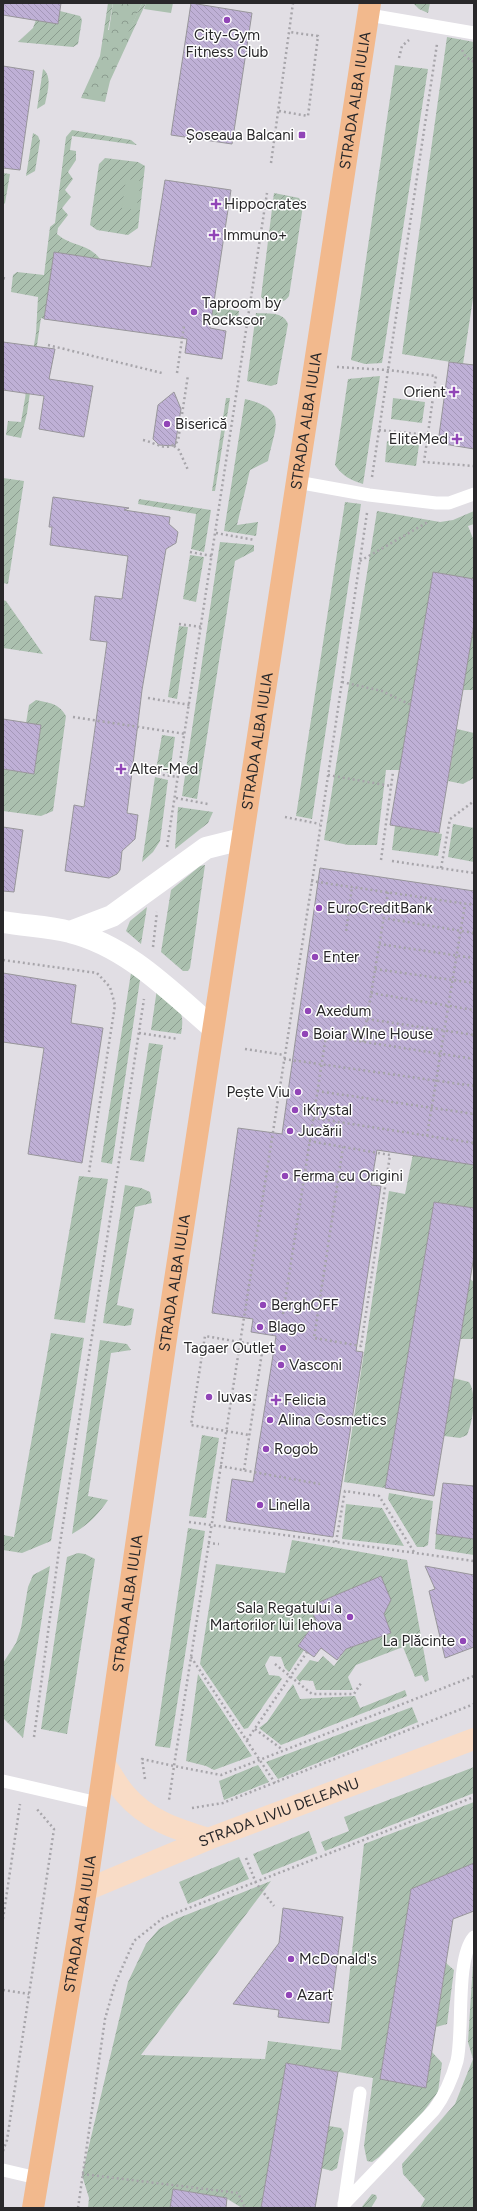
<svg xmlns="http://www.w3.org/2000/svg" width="477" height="2211" viewBox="0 0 477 2211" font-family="Figtree,sans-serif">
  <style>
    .park { fill: url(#park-crowns) }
    .garden { fill: url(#garden-furrows) }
    .pitch { fill: #abc0af }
    .building { fill: url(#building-back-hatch); stroke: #98969b }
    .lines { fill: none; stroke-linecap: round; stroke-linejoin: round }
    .path { stroke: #a7a5aa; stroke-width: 2.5; stroke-dasharray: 2 3; stroke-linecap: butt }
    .service { stroke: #fff; stroke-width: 13 }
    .minor { stroke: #fff; stroke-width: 22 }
    .secondary { stroke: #f9dcc6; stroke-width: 22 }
    .primary { stroke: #f2b98d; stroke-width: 22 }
    .poi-dot { fill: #9145b7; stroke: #fff; stroke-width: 1.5 }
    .labels { text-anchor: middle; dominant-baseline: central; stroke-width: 3; stroke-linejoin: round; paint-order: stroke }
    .poi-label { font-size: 15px; fill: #29282a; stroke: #fff; text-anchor: start }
    .street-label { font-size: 15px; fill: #29282a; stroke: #fff }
  </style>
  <defs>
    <pattern id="park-crowns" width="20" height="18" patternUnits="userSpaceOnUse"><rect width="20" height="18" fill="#abc0af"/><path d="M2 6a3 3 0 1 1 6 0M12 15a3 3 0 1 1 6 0" fill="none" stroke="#8b9c8f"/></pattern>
    <pattern id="garden-furrows" width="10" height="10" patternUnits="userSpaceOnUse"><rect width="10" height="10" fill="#abc0af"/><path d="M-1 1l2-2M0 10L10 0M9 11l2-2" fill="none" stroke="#8b9c8f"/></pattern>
    <pattern id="building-back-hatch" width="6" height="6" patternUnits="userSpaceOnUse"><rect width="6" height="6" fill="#bfb0d6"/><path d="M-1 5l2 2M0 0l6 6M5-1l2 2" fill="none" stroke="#a497b8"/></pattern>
  </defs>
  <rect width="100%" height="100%" fill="#e1dee4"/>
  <path class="park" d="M113 3H142L129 32 132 33 110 81 105 102 81 98 100 56 104 30H109Z"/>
  <path class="garden" d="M108 3H113L108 30H104Z
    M142 3H146L132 33H128Z
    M413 3H430L428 13 419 9Z
    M60 11 80 16 82 20 78 44 73 47 18 42 33 28 36 20Z
    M447 37 474 42V292L463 364 402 354Z
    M395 65 428 69 382 363 365 364 351 360Z
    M43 69C53 77 47 93 45 104L37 109Z
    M72 130 131 140 137 145 72 136 70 150 76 151V160L68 172 73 179 65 190 71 197 62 208 68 215 58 228 57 234C72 247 88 243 100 259L44 319 41 318 27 413 21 438 6 435 8 421 21 422 36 333 38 297 11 292 13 275 17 272 44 275 50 227 55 223 66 137Z
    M33 133 38 136 40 141 35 171 26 176Z
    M105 158 138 162 145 166 138 228 128 235 97 230 90 225 99 164Z
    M3 173 10 174 5 203 3 205Z
    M274 193 299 198 303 206 289 296C284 304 275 303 267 302L261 297Z
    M211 307 239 311 238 319 210 315Z
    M256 313C268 314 283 311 288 324L277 384 271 386 247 381Z
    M380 376 363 484C351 480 342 476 335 465L348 379Z
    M226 398H230L215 491H212Z
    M393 398 425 402 422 423 391 419Z
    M245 399C289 409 275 426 268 461L250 470 237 525 258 522 256 536 224 531Z
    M387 441 419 445 416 466 385 462Z
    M3 478 24 481 8 584 3 583Z
    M139 499 211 510 204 552 191 549 196 514 138 504Z
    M345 502 361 504 312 819 296 816Z
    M377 511 440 522 453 520 474 511V524L468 526 474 541V576L400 770H386L377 845H348L324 840Z
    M220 542 254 545V551L235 561 197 799 182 796Z
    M190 555 204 557 196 602 183 599Z
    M3 600 6 601 43 654 3 648Z
    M179 626 188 627 177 699 168 697Z
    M472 635 474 636V690H463Z
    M36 700C49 703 59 703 66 716L53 811 41 816 3 811V769L34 774 41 726 26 723 29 705Z
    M457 729 474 733V778L463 784 448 781Z
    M162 735 175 737 170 773 156 770Z
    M155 777 168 780 160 841 153 852 142 862Z
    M178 807 213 812 208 823 175 849Z
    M453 824 474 828V862L448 857Z
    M395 826 442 834 438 856 392 850Z
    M205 865 190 968 188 971H183L161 952 171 890 200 866Z
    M147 907 141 944 126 931 130 921Z
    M131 973 140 980 112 1164 101 1162Z
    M157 989C176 1006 186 1007 181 1034L151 1030Z
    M149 1043 163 1045 144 1162 130 1160Z
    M413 1154 474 1164V1208L434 1202 385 1488 344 1482 389 1191 405 1194Z
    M79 1176 108 1179 85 1323 54 1319Z
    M125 1185 141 1188 150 1192 152 1203 135 1207 117 1305 134 1309 131 1325 124 1326 103 1323Z
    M470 1279 474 1282V1339H460Z
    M51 1333 84 1338 51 1541 22 1553 3 1550V1535L14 1537Z
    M100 1340 127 1344 131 1350 111 1353 88 1496 108 1500C98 1515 88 1525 72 1534Z
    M453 1378 469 1382C477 1394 473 1422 467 1435L460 1438 444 1436Z
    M202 1435 219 1438 206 1518 189 1516Z
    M389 1493 433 1501 428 1545 424 1547H417L388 1499Z
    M346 1504 382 1508 404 1546 342 1539Z
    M188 1528 205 1531 170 1748 155 1746Z
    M436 1534 474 1539V1555L435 1549Z
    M292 1540 407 1560 429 1680 425 1682 422 1675 415 1677 403 1647 356 1665 348 1677 353 1690H316L313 1681 302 1680 300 1682 296 1678 310 1660 318 1662 323 1656 334 1666 346 1649 391 1633 384 1614 381 1576 310 1606 316 1621 298 1645 304 1650 289 1672 285 1668 281 1657 270 1656 265 1665 269 1675 279 1676 282 1679 248 1728 244 1729 200 1664 216 1564 285 1573Z
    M78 1553 85 1554 95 1559 67 1734 41 1729 67 1557Z
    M50 1566 23 1738 3 1718V1663L16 1643 21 1628 28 1587 33 1575Z
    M198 1674 252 1756 214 1770 206 1766 186 1761Z
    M293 1684 300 1699 355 1696 360 1708 405 1690 407 1696 281 1745 259 1728 267 1722Z
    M412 1707 418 1722 278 1779 266 1762Z
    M258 1765 269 1782 224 1800 219 1781Z
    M474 1767V1793L325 1851 321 1842 349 1831 344 1817Z
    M474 1802V1863L411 1889 380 2079 426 2087 432 2052 442 2063 438 2092 423 2112 379 2157 372 2162 367 2161 364 2146 373 2078 287 2063 261 2208H242L226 2198 174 2189 170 2208H88L89 2198 82 2175 128 1982 146 1944 159 1929 176 1919 271 1881 141 2055 265 2059 268 2041 341 2050 364 1844Z
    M309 1831 317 1853 262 1875 253 1854Z
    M239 1857 249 1879 188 1904 179 1882Z
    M474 1948V2208H420L425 2199 403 2174 402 2164 455 2104 473 2059 468 2042Z
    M446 1963 454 1970 447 2024 436 2027Z
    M329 2126 341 2128 344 2133 337 2168 332 2171 321 2168Z
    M372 2194 376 2195 377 2198 371 2208H361Z"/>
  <path class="pitch" d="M146 3H173L171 13 144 9Z
    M126 179 141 181 136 210 122 208Z"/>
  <path class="building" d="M3 3H61L58 24 3 15Z
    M191 3 252 13 232 144 171 135Z
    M3 66 34 71 20 170 3 168Z
    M165 180 231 190 210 328 226 331 222 359 185 353 187 339 44 319 54 252 151 267Z
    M3 342 55 349 49 379 93 386 84 437 39 429 44 396 3 390Z
    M449 362 474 365V449L438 443Z
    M174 392 181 409 175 446 159 445 153 439 158 405Z
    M53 497 129 508 124 510 170 517 169 524 178 532 176 543 166 549 142 690 127 813 138 815 135 839 122 851 120 870 117 874 109 878 65 871 74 805 84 807 107 642 90 640 95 596 122 599 128 556 50 545 52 527H49Z
    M433 572 474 579V624L439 833 390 825Z
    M3 719 41 725 34 774 3 769Z
    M3 827 23 830 14 892 3 891Z
    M320 868 474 891V1165L377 1150 371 1185 381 1186 356 1351 363 1352 333 1537 226 1521 232 1479 253 1482 276 1336 251 1332 253 1319 212 1313 238 1128 282 1134Z
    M3 973 76 985 71 1023 103 1028 82 1163 28 1154 44 1048 3 1042Z
    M434 1202 474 1208V1256L434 1496 385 1488Z
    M443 1483 474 1486V1539L436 1534Z
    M425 1566 474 1575V1647L445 1658 429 1591 435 1589Z
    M381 1576 391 1600 384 1614 391 1633 346 1649 337 1660 321 1648 314 1657 298 1646 316 1621 310 1606Z
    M474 1863V1911L453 1919 426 2088 380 2079 411 1889Z
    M283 1908 343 1917 329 2023 278 2017 279 2010 233 2004 279 1943Z
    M286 2063 338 2072 315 2208H261Z
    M173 2189 227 2198 226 2208H170Z"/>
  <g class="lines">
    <path class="path" d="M462 50 466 57 474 62
      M399 58 402 46 409 40
      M279 111 308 116 318 36 289 32
      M271 163 293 3
      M3 278 7 279
      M48 345 162 373
      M337 367 388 370 436 376 424 462 474 466
      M177 373 184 326
      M379 430 428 435
      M143 440C157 443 166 453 178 441L188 375
      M174 446 179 450 188 470
      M372 477 437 44
      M367 513 317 850 174 1766 221 1775 474 1676
      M216 533 255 540
      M190 552 212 556
      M360 561 428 522
      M179 624 202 627
      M342 682 382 691 411 705
      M148 698 190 705
      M73 717 186 734
      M133 771 179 777
      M328 775 391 786
      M176 798 208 804
      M285 817 320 824
      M167 847 267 193
      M381 860 393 772
      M392 861 474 873
      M441 868 450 819 474 801
      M311 881 474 905
      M383 918 474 933
      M346 931 352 887
      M379 944 474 958
      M153 947 157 912
      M3 960 97 973 110 987 115 1005 89 1172
      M375 969 474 983
      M371 993 474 1010
      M367 1019 474 1035
      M139 1033 178 1039
      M363 1042 388 892
      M245 1049 284 1055
      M284 1059 474 1086
      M317 1091 474 1114
      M313 1118 474 1143
      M427 1136 465 904
      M309 1141 390 1155 361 1346 314 1338 343 1147
      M283 1314 326 1036 474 1059
      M220 1466 320 1484
      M244 1470 263 1346 205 1336 191 1425 249 1435
      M189 1522 474 1561
      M336 1542 345 1491 379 1496 414 1552
      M208 1543 219 1544
      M191 1657 275 1783
      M275 1664 312 1694H354L361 1683
      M255 1729 283 1750
      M34 1737 59 1550 144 999
      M247 1740 307 1652
      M145 1779 142 1759 174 1766 169 1800
      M192 1808 223 1803 474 1704
      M246 1858 256 1883 274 1906
      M3 1919 20 1804
      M3 1990 29 1994
      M3 2151 7 2140 54 1829 36 1808
      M82 2174 238 2193 245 2208
      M78 2208 105 2019 115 1984 134 1941 163 1918 474 1797"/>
    <path class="service" d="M365 9 369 15 474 33
      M297 482 369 495 436 503H449L474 494
      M3 1781 98 1803
      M3 2170 37 2178
      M344 2204 434 2110C445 2095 452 2079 457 2061 464 2030 455 1959 474 1937
      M344 2206 360 2093"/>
    <path class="minor" d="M3 922C25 926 48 926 70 932 127 946 170 991 213 1028
      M70 932 112 916 206 848 242 839"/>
    <g class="secondary">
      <path d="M104 1763C111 1773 117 1785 125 1794 147 1820 176 1829 208 1839"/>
      <path id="s1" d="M86 1890 208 1839 474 1739"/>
    </g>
    <path class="primary" id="s2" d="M33 2208 86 1890 166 1339 370 3"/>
  </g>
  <g class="poi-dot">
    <circle cx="227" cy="20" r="4"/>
    <rect x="298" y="131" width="8" height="8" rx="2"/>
    <path d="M214 198h4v4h4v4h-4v4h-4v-4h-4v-4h4z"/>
    <path d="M212 229h4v4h4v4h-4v4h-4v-4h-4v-4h4z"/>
    <circle cx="194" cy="312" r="4"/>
    <path d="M452 386h4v4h4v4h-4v4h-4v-4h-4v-4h4z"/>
    <circle cx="167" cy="424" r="4"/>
    <path d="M455 433h4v4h4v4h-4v4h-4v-4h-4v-4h4z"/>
    <path d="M119 763h4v4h4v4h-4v4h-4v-4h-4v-4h4z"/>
    <circle cx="319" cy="908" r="4"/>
    <circle cx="315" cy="957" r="4"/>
    <circle cx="308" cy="1011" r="4"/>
    <circle cx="305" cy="1034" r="4"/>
    <circle cx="298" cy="1092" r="4"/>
    <circle cx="295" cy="1110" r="4"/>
    <circle cx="290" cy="1131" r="4"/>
    <circle cx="285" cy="1176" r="4"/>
    <circle cx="263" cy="1305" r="4"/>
    <circle cx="260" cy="1327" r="4"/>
    <circle cx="283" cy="1348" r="4"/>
    <circle cx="281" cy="1365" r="4"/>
    <circle cx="209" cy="1397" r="4"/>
    <path d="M274 1394h4v4h4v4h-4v4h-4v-4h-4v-4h4z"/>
    <circle cx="270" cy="1420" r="4"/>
    <circle cx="266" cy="1449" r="4"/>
    <circle cx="260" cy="1505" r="4"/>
    <circle cx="350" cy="1617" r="4"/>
    <circle cx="463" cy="1641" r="4"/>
    <circle cx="291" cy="1959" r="4"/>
    <circle cx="289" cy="1995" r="4"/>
  </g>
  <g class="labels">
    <g class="poi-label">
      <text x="227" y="35" text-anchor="middle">City-Gym<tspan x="227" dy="17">Fitness Club</tspan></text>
      <text x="294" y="135" text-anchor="end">Șoseaua Balcani</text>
      <text x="224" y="204">Hippocrates</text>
      <text x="223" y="235">Immuno+</text>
      <text x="202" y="303">Taproom by<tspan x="202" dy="17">Rockscor</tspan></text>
      <text x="446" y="392" text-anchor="end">Orient</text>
      <text x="175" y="424">Biserică</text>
      <text x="448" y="439" text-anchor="end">EliteMed</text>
      <text x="130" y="769">Alter-Med</text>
      <text x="327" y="908">EuroCreditBank</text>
      <text x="323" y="957">Enter</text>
      <text x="316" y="1011">Axedum</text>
      <text x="313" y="1034">Boiar WIne House</text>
      <text x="290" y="1092" text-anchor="end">Pește Viu</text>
      <text x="303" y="1110">iKrystal</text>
      <text x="298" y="1131">Jucării</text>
      <text x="293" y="1176">Ferma cu Origini</text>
      <text x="271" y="1305">BerghOFF</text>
      <text x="268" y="1327">Blago</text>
      <text x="275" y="1348" text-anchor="end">Tagaer Outlet</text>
      <text x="289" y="1365">Vasconi</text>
      <text x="217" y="1397">Iuvas</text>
      <text x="284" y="1400">Felicia</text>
      <text x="278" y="1420">Alina Cosmetics</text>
      <text x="274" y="1449">Rogob</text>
      <text x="268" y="1505">Linella</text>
      <text x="342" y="1608" text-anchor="end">Sala Regatului a<tspan x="342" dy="17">Martorilor lui Iehova</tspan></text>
      <text x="455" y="1641" text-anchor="end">La Plăcinte</text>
      <text x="299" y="1959">McDonald's</text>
      <text x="297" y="1995">Azart</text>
    </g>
    <g class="street-label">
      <text stroke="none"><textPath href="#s2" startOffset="2132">STRADA ALBA IULIA</textPath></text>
      <text stroke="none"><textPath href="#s2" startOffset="1808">STRADA ALBA IULIA</textPath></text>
      <text stroke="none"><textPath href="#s2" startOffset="1484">STRADA ALBA IULIA</textPath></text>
      <text stroke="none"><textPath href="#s2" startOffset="936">STRADA ALBA IULIA</textPath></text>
      <text stroke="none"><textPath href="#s2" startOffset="612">STRADA ALBA IULIA</textPath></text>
      <text stroke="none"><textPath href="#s1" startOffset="208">STRADA LIVIU DELEANU</textPath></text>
      <text stroke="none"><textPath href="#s2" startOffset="288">STRADA ALBA IULIA</textPath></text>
    </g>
  </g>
  <rect width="477" height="2211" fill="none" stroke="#29282a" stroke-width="8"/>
</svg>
